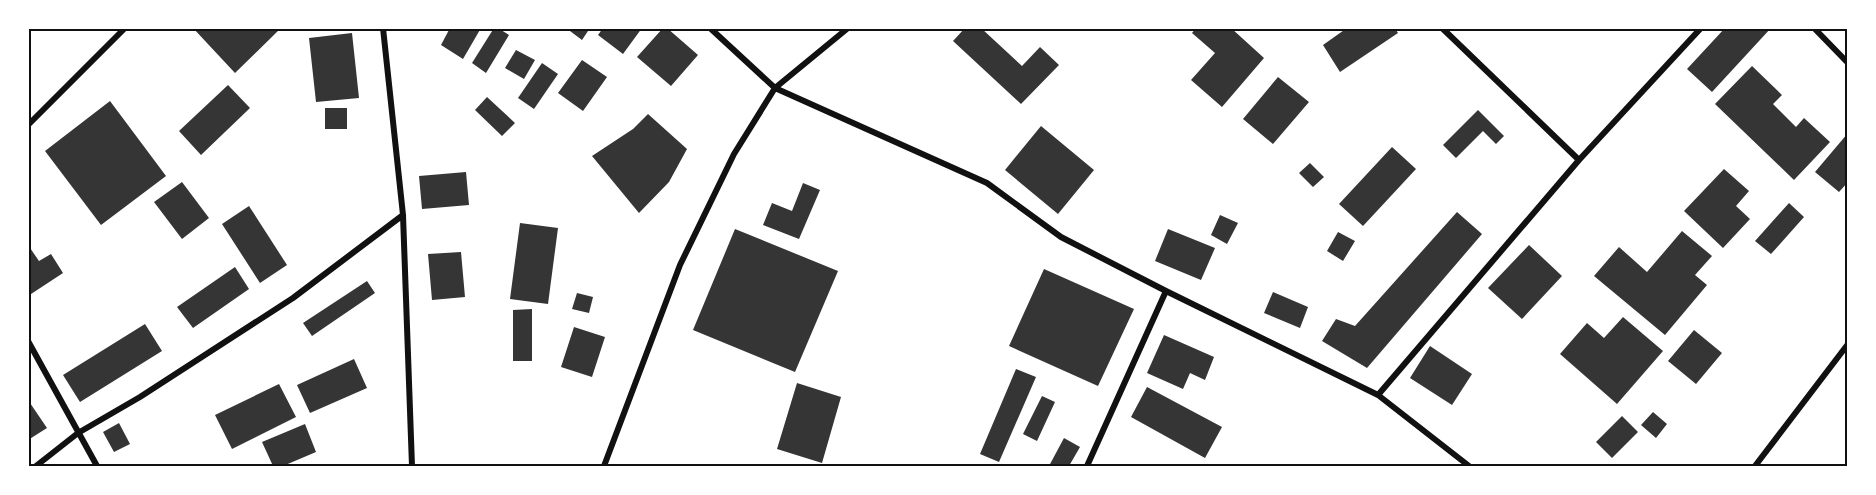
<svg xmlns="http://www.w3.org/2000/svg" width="1876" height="495" viewBox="0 0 1876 495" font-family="'DM Sans',sans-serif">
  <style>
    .building { fill: #353535 }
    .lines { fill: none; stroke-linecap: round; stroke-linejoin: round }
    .minor { stroke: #111; stroke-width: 6 }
    .neatline { fill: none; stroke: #111; stroke-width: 2 }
  </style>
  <rect width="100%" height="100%" fill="#fff"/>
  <path class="building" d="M193 28H281L235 73Z
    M450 28H481L463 59 441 45Z
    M494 28H498L509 35 486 73 472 63Z
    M572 28H590L582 40 570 31Z
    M603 28H642L623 54 598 35Z
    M663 28H667L698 55 671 86 637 57Z
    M965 28H981L1022 66 1040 47 1059 65 1021 104 953 41Z
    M1196 28H1231L1264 58 1222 107 1191 80 1215 53 1192 33Z
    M1347 28H1395L1398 33 1340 72 1323 45Z
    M1725 28H1771L1712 92 1687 69Z
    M352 33 359 98 316 102 309 38Z
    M516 50 535 60 524 79 505 68Z
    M582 60 607 77 583 111 558 93Z
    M542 63 558 74 534 109 518 98Z
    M1752 66 1782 95 1773 104 1796 127 1804 118 1830 142 1794 180 1715 104Z
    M1278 77 1309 102 1273 144 1243 119Z
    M228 85 250 108 201 155 179 131Z
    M487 97 515 123 502 136 475 110Z
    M110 101 166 176 101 225 45 151Z
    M325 108H347V129H325Z
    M1478 110 1504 136 1496 144 1483 131 1456 158 1443 145Z
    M648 114 687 149 669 182 639 213 592 156 633 129Z
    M1041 126 1094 170 1058 214 1005 170Z
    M1848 133V182L1839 192 1815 172Z
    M1392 147 1416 169 1363 226 1339 204Z
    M1310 163 1324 177 1313 187 1299 173Z
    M1724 169 1749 191 1736 206 1750 219 1723 248 1684 211Z
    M466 172 469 205 422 209 419 176Z
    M182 182 209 218 182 239 154 202Z
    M803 183 820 190 799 239 763 225 772 203 792 211Z
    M1789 203 1804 217 1771 254 1755 241Z
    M249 206 287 265 260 283 222 224Z
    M1457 212 1482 234 1367 368 1322 341 1336 319 1355 326Z
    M1220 215 1238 223 1227 244 1211 235Z
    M520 223 558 228 548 304 510 299Z
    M735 229 838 271 795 372 693 330Z
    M1168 229 1215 248 1201 280 1155 261Z
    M1682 231 1712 256 1695 275 1707 285 1665 335 1594 276 1619 247 1647 272Z
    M1338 232 1355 241 1343 261 1327 251Z
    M28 245 39 261 51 254 63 273 28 296Z
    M1529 245 1562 276 1522 319 1488 288Z
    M461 252 465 297 432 300 428 254Z
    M235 267 249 289 193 328 177 307Z
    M1044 269 1134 309 1098 386 1009 346Z
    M367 281 375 293 312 336 303 323Z
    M1273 292 1308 307 1300 328 1264 313Z
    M577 293 593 297 589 313 572 309Z
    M532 309V361H513V310Z
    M1623 317 1663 351 1617 404 1560 354 1587 323 1604 338Z
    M145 324 162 351 80 402 63 375Z
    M574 327 605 337 592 377 561 367Z
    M1694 330 1722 353 1696 384 1668 361Z
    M1164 335 1214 357 1205 380 1190 373 1183 389 1147 373Z
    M1430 346 1472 374 1452 405 1410 378Z
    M354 359 367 388 310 413 297 385Z
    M1016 369 1036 377 999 462 980 454Z
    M797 383 841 397 822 463 777 449Z
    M279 384 296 417 232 449 215 415Z
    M1147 387 1222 427 1205 458 1131 417Z
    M1042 396 1055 402 1037 441 1023 434Z
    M28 400 47 428 28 440Z
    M1653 412 1667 424 1656 438 1641 425Z
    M1622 416 1638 432 1612 458 1596 442Z
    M119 423 130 444 114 452 103 432Z
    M305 424 316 452 283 466H273L262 442Z
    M1064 438 1080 447 1069 466H1049Z"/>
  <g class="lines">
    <path class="minor" d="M383 28 403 215 412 466
      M710 28 775 88 987 183 1061 237 1166 291 1378 395 1469 466
      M1442 28 1579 160
      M1814 28 1848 63
      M28 125 125 28
      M28 341 97 466
      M1378 395 1579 160 1701 28
      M36 466 78 433 140 397 293 298 403 215
      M604 466 680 265 734 154 775 88 848 28
      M1087 466 1166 291
      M1755 466 1848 344"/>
  </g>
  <rect width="1876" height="495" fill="none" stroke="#ffffff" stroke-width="60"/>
  <rect x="30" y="30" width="1816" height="435" class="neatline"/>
</svg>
